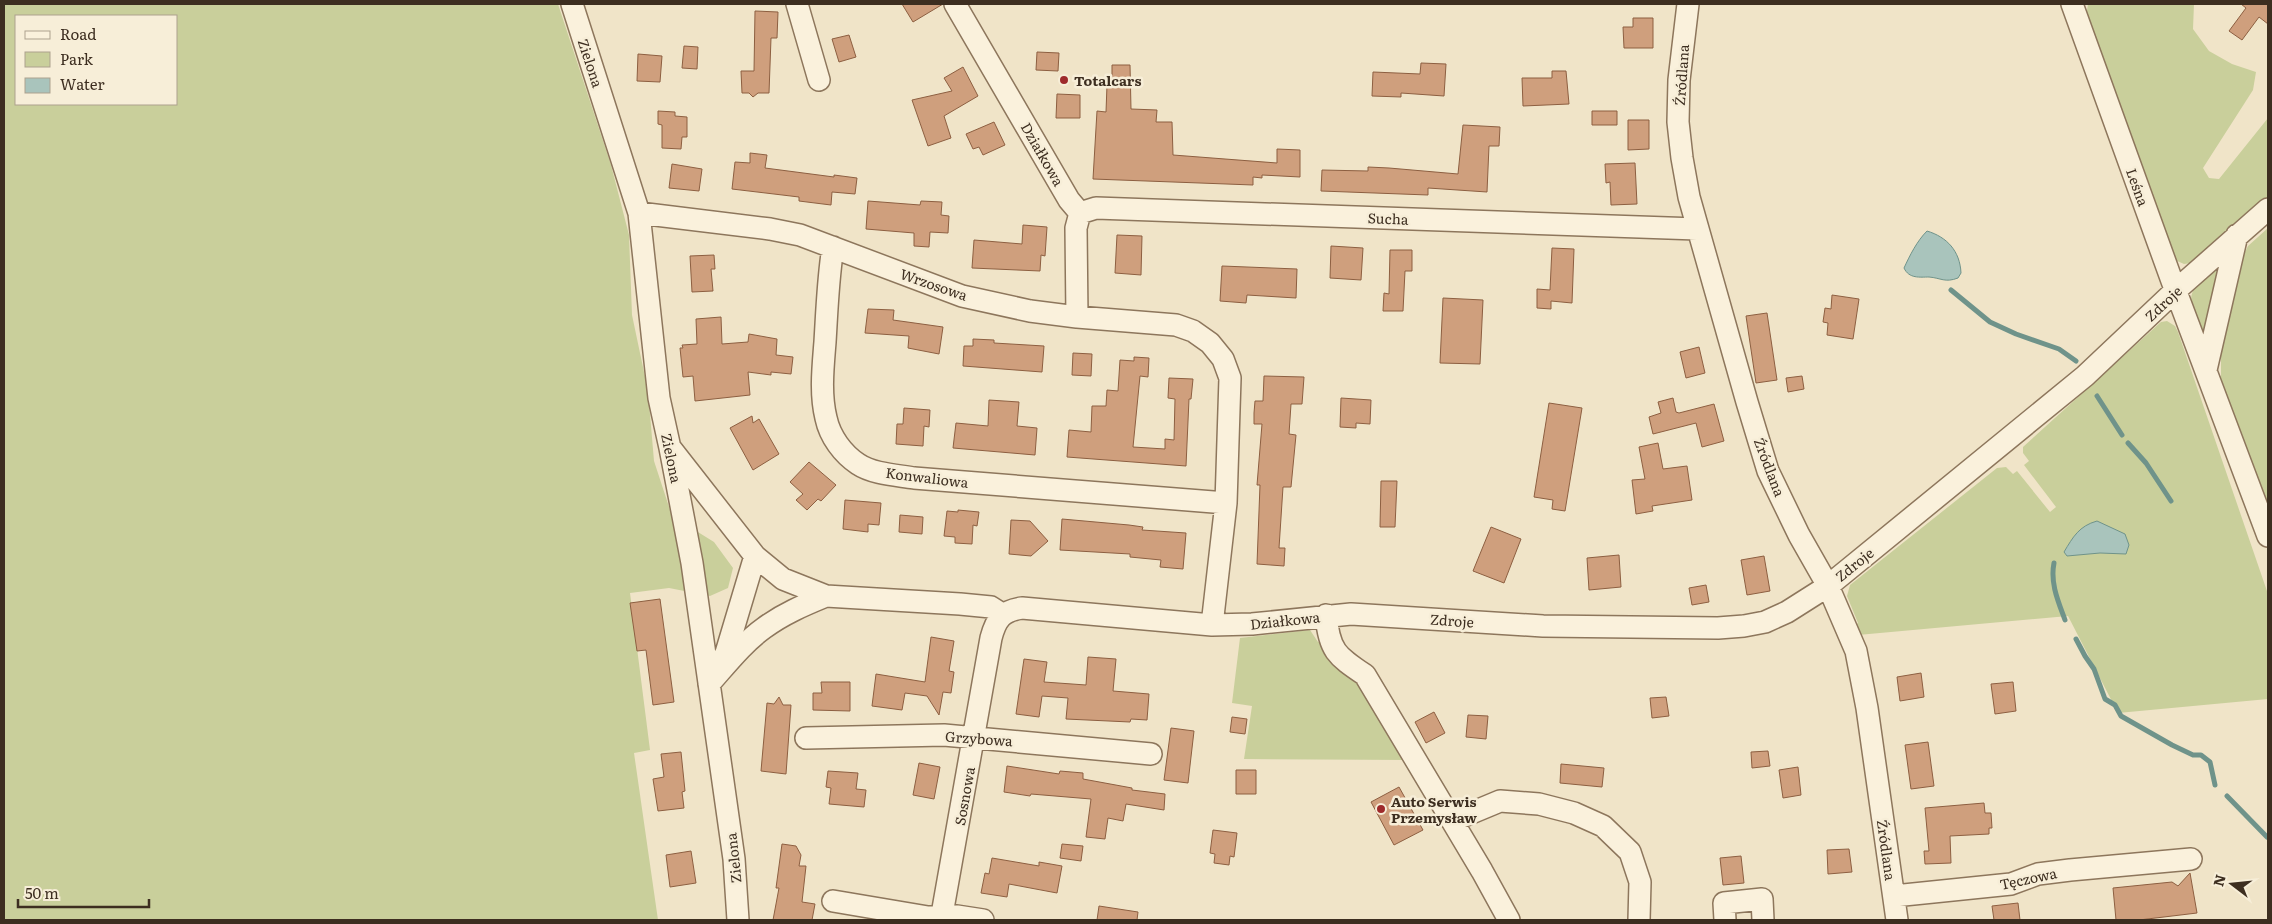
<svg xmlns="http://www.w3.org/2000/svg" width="2272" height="924" viewBox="0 0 2272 924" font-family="Literata,serif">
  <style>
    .green { fill: #c9cf9b; fill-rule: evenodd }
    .water { fill: #a9c4bc; stroke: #6f938a }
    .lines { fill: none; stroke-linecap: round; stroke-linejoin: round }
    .stream { stroke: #6f938a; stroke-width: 5 }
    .building { fill: #cf9f7d; stroke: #8d5f41 }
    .minor-casing { stroke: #8d765c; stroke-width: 24 }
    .minor { stroke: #faf1dc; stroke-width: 21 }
    .poi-dot { fill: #9e2a2b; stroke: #f7eed8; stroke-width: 2 }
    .labels { text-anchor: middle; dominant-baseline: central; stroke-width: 5; stroke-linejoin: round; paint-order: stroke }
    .street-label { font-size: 14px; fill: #3d2e20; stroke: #f7eed8 }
    .poi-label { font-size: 14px; font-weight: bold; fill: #3d2e20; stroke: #f7eed8; text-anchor: start }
  </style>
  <rect width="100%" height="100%" fill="#f0e4c8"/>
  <path class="green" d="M4 4H558L611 165 629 235 632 315 648 391 654 461 672 516 714 542 733 568 728 588 710 596 669 588 630 593 650 750 634 753 658 920H4ZM16 16H176V104H16Z
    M2088 4H2194L2193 29 2209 51 2232 64 2256 72 2253 90 2203 168 2209 178 2219 179 2268 118V198L2191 263 2184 264 2175 260 2085 23Z
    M2268 228V515L2217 378 2221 376V352L2243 256 2248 246Z
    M2222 260 2206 342C2186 292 2182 297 2222 260Z
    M2167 321 2175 326 2178 332 2268 594V699L2118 713 2068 616 1858 635 1855 625 1858 623 1847 596 1850 585 1997 468 2006 467 2013 474 2017 471 2050 512 2056 507 2024 465 2029 461 2023 453V447L2161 322Z
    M1310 630 1318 642H1323L1359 676 1410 760 1244 759 1252 706 1232 703 1240 638Z"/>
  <path class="water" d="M1927 231C1947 237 1960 251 1961 273L1958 278C1945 283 1941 278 1929 277 1920 277 1909 279 1904 268 1910 255 1917 241 1927 231Z
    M2097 521 2125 534 2129 545 2126 554 2100 553 2067 556 2064 552C2073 537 2079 526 2097 521Z"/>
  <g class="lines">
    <path class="stream" d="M1951 290 1990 322 2016 334 2059 349 2076 361
      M2097 396 2122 435
      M2128 443 2146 463 2171 501
      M2054 563C2050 583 2058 601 2065 620
      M2076 639 2085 656 2094 669 2105 699 2115 705 2121 716 2172 745 2193 755H2201L2210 762 2215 785
      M2227 796 2267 837"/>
  </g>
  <path class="building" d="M902 4H943L913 22Z
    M2241 4H2268V24L2259 17 2242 40 2229 31 2246 8Z
    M755 11 778 12 777 38H771L769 93H758L753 97 749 93H742L741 71H754Z
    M1633 18H1653V48H1624L1623 27H1633Z
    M849 35 856 57 839 62 832 39Z
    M684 46 698 47 697 69 682 68Z
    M1037 52 1059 53 1058 71 1036 70Z
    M638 54 662 56 660 82 637 81Z
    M1421 63 1446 64 1444 96 1401 93V97L1372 96 1373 72 1420 74Z
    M1112 65H1130L1131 109 1157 110 1156 122H1172L1173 155 1277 163V149L1300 150V177L1262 175V178L1253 177V185L1093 179 1097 111 1106 112 1107 85H1112Z
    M963 67 978 96 944 116 951 138 928 146 912 100 952 91 944 78Z
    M1552 71H1566L1569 104 1523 106 1522 78H1552Z
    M1057 94 1080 95V118H1056Z
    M658 111 675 112V116L687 117V137H682L681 149 662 148V125L658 124Z
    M1592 111H1617V125H1592Z
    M1628 120H1649V149L1628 150Z
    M994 122 1005 145 983 155 979 147 973 149 966 134Z
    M1463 125 1500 127 1499 146H1489L1487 192 1428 188V195L1321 191 1322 170 1368 171V167L1389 168 1458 174Z
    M750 153 767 155 765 168 834 177V175L857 178 855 194 832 192 831 205 799 201V197L732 189 735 162 750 163Z
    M1635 163 1637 204 1611 205 1610 182 1606 183 1605 164Z
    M672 164 702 169 699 191 669 188Z
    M868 201 920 205 921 201 942 202 941 215 949 216 948 233 930 232 929 247 914 246V233L866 229Z
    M1023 225 1047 227 1045 256 1041 255 1040 271 972 268 974 240 1022 244Z
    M1117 235 1142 236 1141 275 1115 273Z
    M1331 246 1363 248 1361 280 1330 278Z
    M1552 248 1574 249 1572 303 1551 301V309L1537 308V289L1550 290Z
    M1390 250H1412V271H1405L1403 311H1383L1384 293 1389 294Z
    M714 255 715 269H711L713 291 692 292 690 256Z
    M1222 266 1297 269 1296 298 1247 295 1246 303 1220 301Z
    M1832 295 1859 299 1853 339 1827 335 1828 323 1823 322 1825 308 1831 309Z
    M1443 298 1483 300 1480 364 1440 363Z
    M868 309 894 310 893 320 943 327 939 354 908 348 909 336 865 333Z
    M1767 313 1777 380 1756 383 1746 316Z
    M721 317 722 344 748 342 749 334 777 339 776 355 793 357 791 374 771 372V375L748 372 750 395 695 401 693 376 683 377 680 348H683L682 345 697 344 696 319Z
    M973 339 994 340V343L1044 346 1042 372 963 366 964 346H973Z
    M1699 347 1705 373 1686 378 1680 352Z
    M1073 353 1092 354 1091 376 1072 375Z
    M1134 357 1149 358 1148 377 1140 376 1133 447 1165 449V439L1174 440 1175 399 1168 398 1169 378 1193 379 1191 399H1189L1186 466 1067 457 1069 430 1091 432 1092 406H1106L1107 390 1118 391 1120 360 1134 361Z
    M1264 376 1304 377 1302 404H1291L1289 434 1296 435 1291 487H1283L1279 548H1285L1284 566 1257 564 1260 485H1257L1262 424H1254V413L1255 401H1263Z
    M1802 376 1804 389 1788 392 1786 378Z
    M1341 398 1371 400 1370 424 1356 423V428L1340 427Z
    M1673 398 1676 412 1679 413 1714 404 1724 441 1702 447 1696 423 1653 434 1649 417 1661 413 1658 402Z
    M989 400 1019 402 1017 426 1037 428 1035 455 953 448 956 423 988 426Z
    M1549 403 1582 408 1565 511 1552 509 1553 500 1534 497Z
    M904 408 930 410 929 427 924 426 923 446 896 444 897 424H903Z
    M752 416 753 423 759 419 779 454 753 470 730 428Z
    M1658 443 1663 469 1687 466 1692 500 1652 506 1653 511 1636 514 1632 480 1645 479 1639 447Z
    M809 462 836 485 821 501 818 499 807 510 796 500 803 494 790 482Z
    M1381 481H1397L1395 527H1380Z
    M845 500 881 503 879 525 868 524V532L843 529Z
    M958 510 979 512 977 526 973 525 972 544 955 543V537L944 536 947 511 958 512Z
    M900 515 923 517 922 534 899 532Z
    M1062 519 1129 525 1143 527 1142 530 1186 533 1183 569 1160 567 1161 560 1130 557V554L1060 550Z
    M1011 520 1030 521 1048 541 1031 556 1009 554Z
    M1491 527 1521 539 1504 583 1473 571Z
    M1619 555 1621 587 1589 590 1587 558Z
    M1764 556 1770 591 1747 595 1741 560Z
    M1706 585 1709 602 1692 605 1689 588Z
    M660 599 674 702 653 705 646 650 637 651 630 603Z
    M931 637 954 641 949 671 954 672 951 693 943 692 939 715 927 696 905 693 902 710 872 706 876 674 925 682Z
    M1088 657 1116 659 1113 691 1149 694 1147 720 1131 719 1130 722 1066 719 1068 698 1042 696 1039 717 1016 714 1024 659 1047 662 1044 682 1086 685Z
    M1921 673 1924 697 1900 701 1897 677Z
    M821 682H850V711L813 710V693H822Z
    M2013 682 2016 711 1995 714 1991 684Z
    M779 697 783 705H791L786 774 761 771 767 703 774 704Z
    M1666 697 1669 716 1652 718 1650 698Z
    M1434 712 1445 733 1426 743 1415 722Z
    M1468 715 1488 716 1486 739 1466 737Z
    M1232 717 1247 719 1245 734 1230 732Z
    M1171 728 1194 731 1188 783 1164 780Z
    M1928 742 1934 786 1911 789 1905 745Z
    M1768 751 1770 766 1752 768 1751 752Z
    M681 752 685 791 682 792 684 808 658 811 653 779 664 777 661 754Z
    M919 763 940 767 934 799 913 795Z
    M1561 764 1604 768 1602 787 1560 783Z
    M1007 766 1059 774 1060 771 1083 773V779L1132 788V790L1165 794 1164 810 1126 804 1123 821 1108 818 1105 839 1086 837 1091 799 1031 794 1030 796 1004 792Z
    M1798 767 1801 795 1783 798 1779 770Z
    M1236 770H1256V794H1236Z
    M828 771 858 773 856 789 866 790 864 807 829 804 831 788 826 787Z
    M1399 787 1423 830 1394 845 1371 802Z
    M1984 803 1985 813H1991L1992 828H1989V834L1950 836 1951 863 1925 864 1924 851H1929L1925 808Z
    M1213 830 1237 833 1234 857 1230 856 1229 865 1214 863 1215 854 1210 853Z
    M782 844 796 846 801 855 799 866H806L802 902 815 904 812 920H773L779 888H776Z
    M1062 844 1083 846 1081 861 1060 858Z
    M1849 849 1852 872 1828 874 1827 850Z
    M691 851 696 883 670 887 666 855Z
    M1741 856 1744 883 1723 885 1720 858Z
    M992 858 1039 866V862L1062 866 1057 893 1009 884 1007 897 981 893 985 873 989 874Z
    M2190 873 2197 913 2139 920H2116L2113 888 2172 882 2178 886Z
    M2018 903 2020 920H1994L1992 906Z
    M1099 906 1138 912 1137 920H1097Z"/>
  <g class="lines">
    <defs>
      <path id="minor" d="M572 4 639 213 659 398 670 448 692 563 734 859 738 920
        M797 4 819 80
        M955 4 1069 200 1080 213 1076 228 1077 317
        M1688 4 1679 80 1678 122 1682 158 1689 197 1747 402 1768 471 1799 535 1828 586 1856 651 1867 708 1897 920
        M2072 4 2172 281 2268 536
        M639 213 770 229 800 235 962 296 1030 311 1077 317 1176 325 1193 331 1210 343 1223 359 1230 378 1226 503 1212 625 1252 624 1351 614 1543 626 1718 628 1744 626 1765 622 1787 612 1828 586 2085 376 2175 291 2268 209
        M1080 213 1096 208 1697 229
        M833 247C828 278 827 310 825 342 823 367 820 394 826 418 830 437 843 454 858 464 873 474 896 475 914 478L1226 503
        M2206 370 2237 235
        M672 450 755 556 783 579 826 596 960 604 991 607 1002 614
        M1326 615C1329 651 1337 656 1365 675L1482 871 1509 920
        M720 664 726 653 755 556
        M709 684C726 665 743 643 764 628 783 614 804 605 826 596
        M806 738 944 735 1151 754
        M1452 821 1500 801 1539 804 1574 813 1603 826 1630 852 1640 882 1639 920
        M1894 896 2011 884 2038 874 2070 870 2191 859
        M833 901 928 917 957 916 983 920
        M941 920 991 638C996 619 1002 611 1022 608L1212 625
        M1725 920 1724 903 1762 899 1763 920"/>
    </defs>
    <use href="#minor" class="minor-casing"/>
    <use href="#minor" class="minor"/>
  </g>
  <g class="poi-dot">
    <circle cx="1064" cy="80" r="5"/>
    <circle cx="1381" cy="809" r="5"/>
  </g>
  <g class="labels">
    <g class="street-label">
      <text transform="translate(591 63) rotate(72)">Zielona</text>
      <text transform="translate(1681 75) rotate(-86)">Źródlana</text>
      <text transform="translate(1043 154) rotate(60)">Działkowa</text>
      <text transform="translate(2138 187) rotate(70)">Leśna</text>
      <text transform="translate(1388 218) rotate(2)">Sucha</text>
      <text transform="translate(934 284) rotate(19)">Wrzosowa</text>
      <text transform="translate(2163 303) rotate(-43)">Zdroje</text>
      <text transform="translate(672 458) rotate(78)">Zielona</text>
      <text transform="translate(1770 467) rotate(69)">Źródlana</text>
      <text transform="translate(927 477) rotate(7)">Konwaliowa</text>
      <text transform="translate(1854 564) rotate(-39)">Zdroje</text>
      <text transform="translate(1285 620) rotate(-6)">Działkowa</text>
      <text transform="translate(1452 620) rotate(4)">Zdroje</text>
      <text transform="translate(979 738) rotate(4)">Grzybowa</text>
      <text transform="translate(964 796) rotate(-80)">Sosnowa</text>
      <text transform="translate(1887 850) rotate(82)">Źródlana</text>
      <text transform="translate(733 858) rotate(-96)">Zielona</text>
      <text transform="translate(2028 878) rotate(-12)">Tęczowa</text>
    </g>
    <g class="poi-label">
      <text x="1074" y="80">Totalcars</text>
      <text x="1391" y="801">Auto Serwis<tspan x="1391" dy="16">Przemysław</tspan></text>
    </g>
  </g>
  <rect width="2272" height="924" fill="none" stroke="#3d2e20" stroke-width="10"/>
  <rect x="15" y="15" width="162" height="90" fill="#f7eed8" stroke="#ada18e"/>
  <rect x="25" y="31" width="25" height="8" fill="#faf1dc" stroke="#ada18e"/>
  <text x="60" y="40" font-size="15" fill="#3d2e20">Road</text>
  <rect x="25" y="52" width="25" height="15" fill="#c9cf9b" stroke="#ada18e"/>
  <text x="60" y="65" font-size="15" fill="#3d2e20">Park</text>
  <rect x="25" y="78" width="25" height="15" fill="#a9c4bc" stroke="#ada18e"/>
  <text x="60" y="90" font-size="15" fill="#3d2e20">Water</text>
  <g transform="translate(2232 884) rotate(286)" stroke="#f7eed8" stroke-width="4" paint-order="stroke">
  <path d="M0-4L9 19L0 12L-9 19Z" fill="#3d2e20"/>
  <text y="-8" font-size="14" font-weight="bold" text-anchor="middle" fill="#3d2e20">N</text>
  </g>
  <path d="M18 899v8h131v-8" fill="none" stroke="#3d2e20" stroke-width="2.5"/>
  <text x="25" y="899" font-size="15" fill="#3d2e20" stroke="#f7eed8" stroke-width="4" paint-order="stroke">50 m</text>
</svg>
